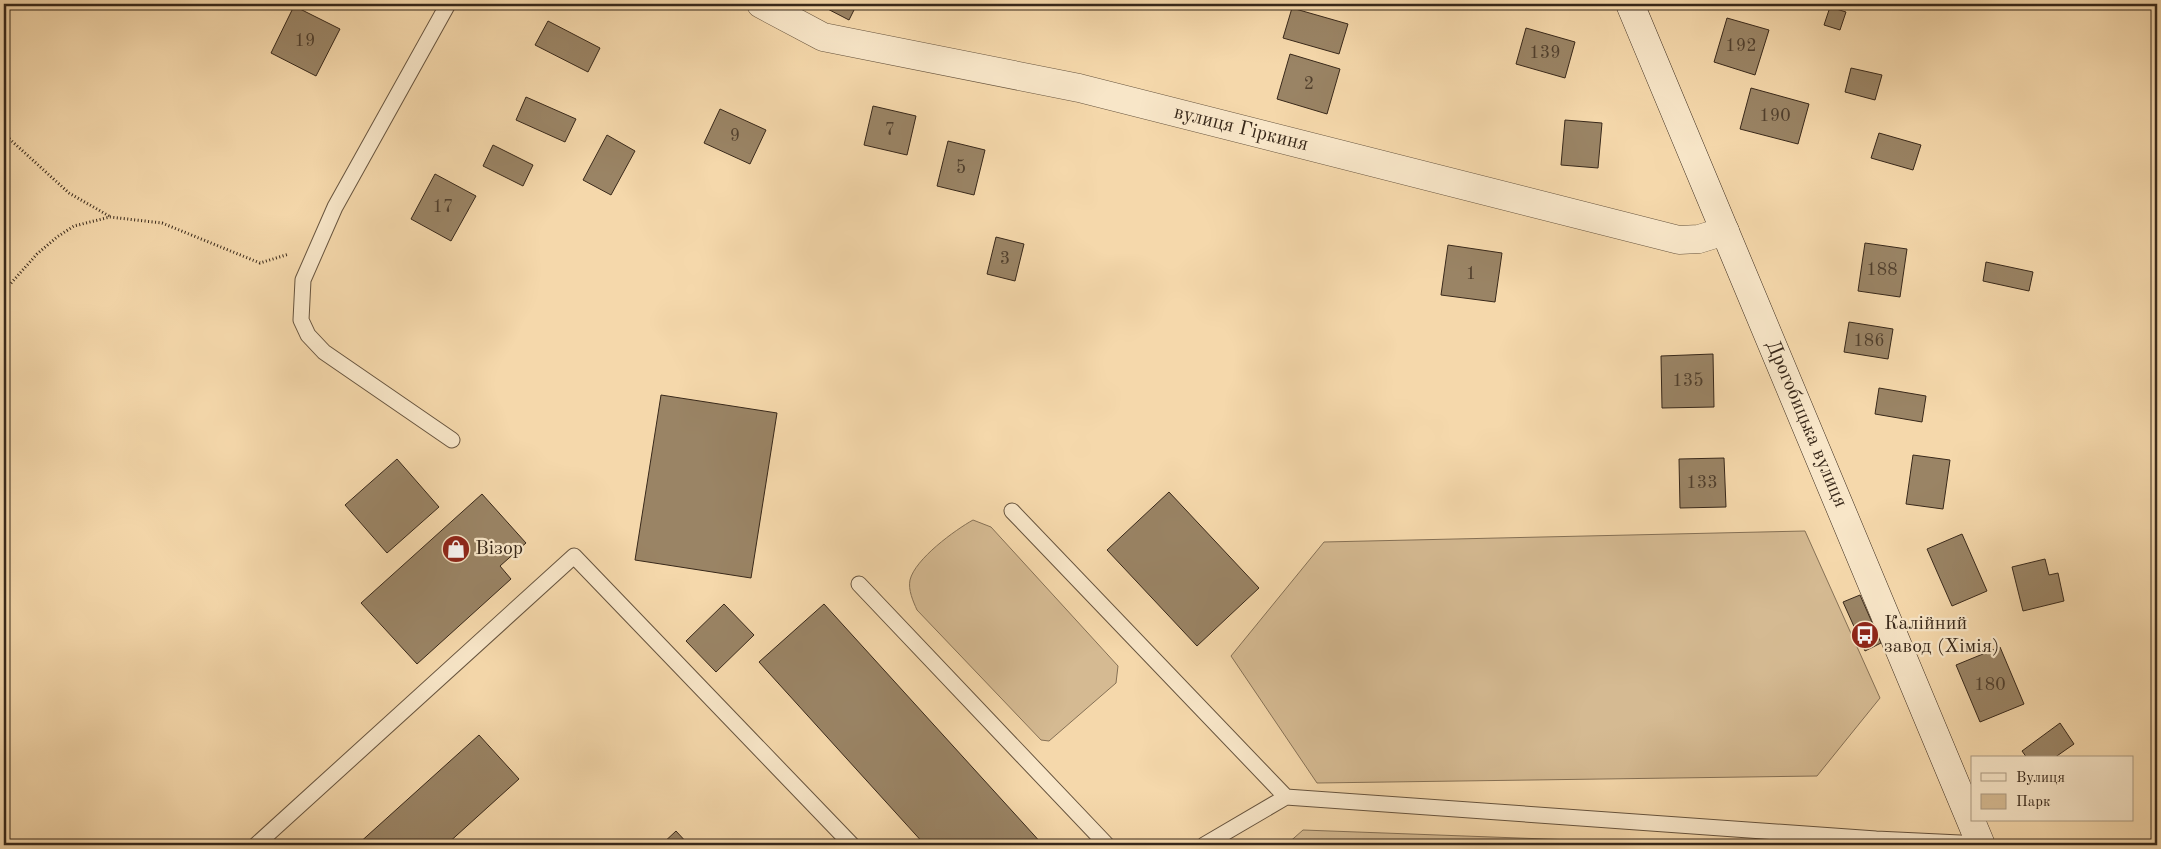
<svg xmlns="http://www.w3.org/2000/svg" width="2161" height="849" viewBox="0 0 2161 849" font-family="'Old Standard TT',serif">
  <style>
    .green { fill: #d5ba92; stroke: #867156 }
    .building { fill: #9a8465; stroke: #38281a }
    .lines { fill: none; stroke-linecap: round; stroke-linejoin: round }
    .lane-casing { stroke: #67543e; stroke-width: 17 }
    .street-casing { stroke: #67543e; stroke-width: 29 }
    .secondary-casing { stroke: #38281a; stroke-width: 29 }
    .path { stroke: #38281a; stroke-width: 3; stroke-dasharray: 1 2.5; stroke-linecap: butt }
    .lane { stroke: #f8e6c8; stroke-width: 15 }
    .street { stroke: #f8e6c8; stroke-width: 28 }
    .secondary { stroke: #f8e6c8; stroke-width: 28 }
    .labels { text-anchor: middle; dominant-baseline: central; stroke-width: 4.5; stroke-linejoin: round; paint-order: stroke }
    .number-label { font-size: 18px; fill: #503f2d }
    .street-label { font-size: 20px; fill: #38281a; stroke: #f8e6c8 }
    .poi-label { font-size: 20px; fill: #38281a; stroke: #f8e6c8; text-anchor: start }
  </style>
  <rect width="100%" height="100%" fill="#f5d8ab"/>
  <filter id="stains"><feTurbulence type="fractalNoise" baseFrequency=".004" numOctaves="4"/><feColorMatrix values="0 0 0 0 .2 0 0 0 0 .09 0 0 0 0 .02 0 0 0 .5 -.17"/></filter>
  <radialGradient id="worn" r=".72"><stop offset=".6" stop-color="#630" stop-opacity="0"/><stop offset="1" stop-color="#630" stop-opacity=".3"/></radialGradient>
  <path class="green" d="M973 520 991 527 1118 666 1116 683 1049 741 1041 740 917 610C913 601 908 590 910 580 915 559 955 530 973 520Z
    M1805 531 1880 698 1817 776 1317 783 1231 656 1324 542Z
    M1303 830 1626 842V845H1286Z"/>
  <path class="building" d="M818 4H857L849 20Z
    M294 6 340 29 316 76 271 53Z
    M1830 7 1846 12 1840 30 1824 25Z
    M1292 8 1348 24 1339 54 1283 38Z
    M1727 18 1769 30 1755 75 1714 62Z
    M548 21 600 48 588 72 535 45Z
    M1526 28 1575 42 1565 78 1516 64Z
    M1290 54 1340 69 1327 114 1277 99Z
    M1851 68 1882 75 1875 100 1845 92Z
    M1751 88 1809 104 1798 144 1740 129Z
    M526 97 576 119 565 142 516 120Z
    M873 106 916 116 907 155 864 145Z
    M720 109 766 130 750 164 704 143Z
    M1565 120 1602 123 1598 168 1561 165Z
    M1879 133 1921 145 1913 170 1871 158Z
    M607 135 635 151 611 195 583 180Z
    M948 141 985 150 974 195 937 186Z
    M493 145 533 165 523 186 483 166Z
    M435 174 476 196 451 241 411 219Z
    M996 237 1024 244 1015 281 987 274Z
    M1865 243 1907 249 1900 297 1858 291Z
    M1448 245 1502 253 1495 302 1441 295Z
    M1986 262 2033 272 2029 291 1983 281Z
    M1849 322 1893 329 1888 359 1844 352Z
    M1713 354 1714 407 1662 408 1661 356Z
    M1879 388 1926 396 1922 422 1875 414Z
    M661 395 777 413 751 578 635 560Z
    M1913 455 1950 460 1943 509 1906 504Z
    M1724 458 1726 507 1680 508 1679 459Z
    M397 459 439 507 387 553 345 505Z
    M1169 492 1259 588 1197 646 1107 550Z
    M482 494 526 543 500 566 511 579 417 664 361 603Z
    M1962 534 1987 591 1952 606 1927 549Z
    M2045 559 2049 575 2058 573 2064 601 2023 611 2012 567Z
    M1860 595 1881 643 1865 651 1843 602Z
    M724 604 754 635 716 672 686 641Z
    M824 604 1043 845H925L759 662Z
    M2000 647 2024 704 1980 722 1956 665Z
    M2060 723 2074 744 2054 758H2027L2022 751Z
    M479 735 519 779 446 845H357Z
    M676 831 689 845H661Z"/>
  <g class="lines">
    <defs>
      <path id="lane" d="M448 4 335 207 303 280 301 320 308 335 324 352 452 440
        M1012 511 1286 797
        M859 584 1107 845
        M256 845 574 556 852 845
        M1204 845 1286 797 1876 839 1981 844"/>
      <path id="street" d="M761 4 823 37 1079 88 1679 240 1699 239 1725 231"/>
      <path id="secondary" d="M1630 4 1981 845"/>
    </defs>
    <use href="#lane" class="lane-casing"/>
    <use href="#street" class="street-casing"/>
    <use href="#secondary" class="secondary-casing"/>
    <path class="path" d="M4 134 69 193 109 216
      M4 291 37 254 57 237 74 226 110 217 162 223 260 263 289 254"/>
    <use href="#lane" class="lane"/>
    <use href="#street" class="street"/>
    <use href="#secondary" class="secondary"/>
  </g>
  <defs>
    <symbol id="shop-disc" viewBox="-11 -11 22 22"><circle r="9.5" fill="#8f2418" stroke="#f8e6c8"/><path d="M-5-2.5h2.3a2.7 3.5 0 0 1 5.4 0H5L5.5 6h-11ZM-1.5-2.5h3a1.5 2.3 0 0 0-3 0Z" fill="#fff"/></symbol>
    <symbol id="bus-disc" viewBox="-11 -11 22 22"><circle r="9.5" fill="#8f2418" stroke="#f8e6c8"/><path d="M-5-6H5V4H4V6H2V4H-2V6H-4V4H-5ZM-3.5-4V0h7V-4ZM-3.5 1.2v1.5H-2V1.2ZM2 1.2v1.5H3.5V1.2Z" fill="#fff"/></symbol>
  </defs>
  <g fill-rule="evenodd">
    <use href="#shop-disc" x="440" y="533" width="32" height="32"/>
    <use href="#bus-disc" x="1849" y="619" width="32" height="32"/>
  </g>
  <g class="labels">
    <g class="number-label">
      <text x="305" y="41">19</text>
      <text x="1741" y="46">192</text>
      <text x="1545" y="53">139</text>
      <text x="1309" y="84">2</text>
      <text x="1775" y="116">190</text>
      <text x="890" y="130">7</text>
      <text x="735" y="136">9</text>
      <text x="961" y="168">5</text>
      <text x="443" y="207">17</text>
      <text x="1005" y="259">3</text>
      <text x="1882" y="270">188</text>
      <text x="1471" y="274">1</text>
      <text x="1869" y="341">186</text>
      <text x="1688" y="381">135</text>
      <text x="1702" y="483">133</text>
      <text x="1990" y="685">180</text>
    </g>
    <g class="street-label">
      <text transform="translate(1241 129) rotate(14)">вулиця Гіркиня</text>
      <text transform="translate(1806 424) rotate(67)">Дрогобицька вулиця</text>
    </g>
    <g class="poi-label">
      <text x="475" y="549">Візор</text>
      <text x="1884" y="624">Калійний<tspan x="1884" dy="23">завод (Хімія)</tspan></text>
    </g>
  </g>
  <rect width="2161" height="849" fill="none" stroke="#f5d8ab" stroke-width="20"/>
  <rect x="5" y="5" width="2151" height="839" fill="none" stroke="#38281a" stroke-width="2.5"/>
  <rect x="10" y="10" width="2141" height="829" fill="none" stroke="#38281a"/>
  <rect x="1971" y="756" width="162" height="65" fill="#f8e6c8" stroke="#ab9a82"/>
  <rect x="1981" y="773" width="25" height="8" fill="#f8e6c8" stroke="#ab9a82"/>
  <text x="2016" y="782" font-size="15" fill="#38281a">Вулиця</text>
  <rect x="1981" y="794" width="25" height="15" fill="#d5ba92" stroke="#ab9a82"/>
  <text x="2016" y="806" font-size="15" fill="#38281a">Парк</text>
  <rect width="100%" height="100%" filter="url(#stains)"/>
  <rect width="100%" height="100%" fill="url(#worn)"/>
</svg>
